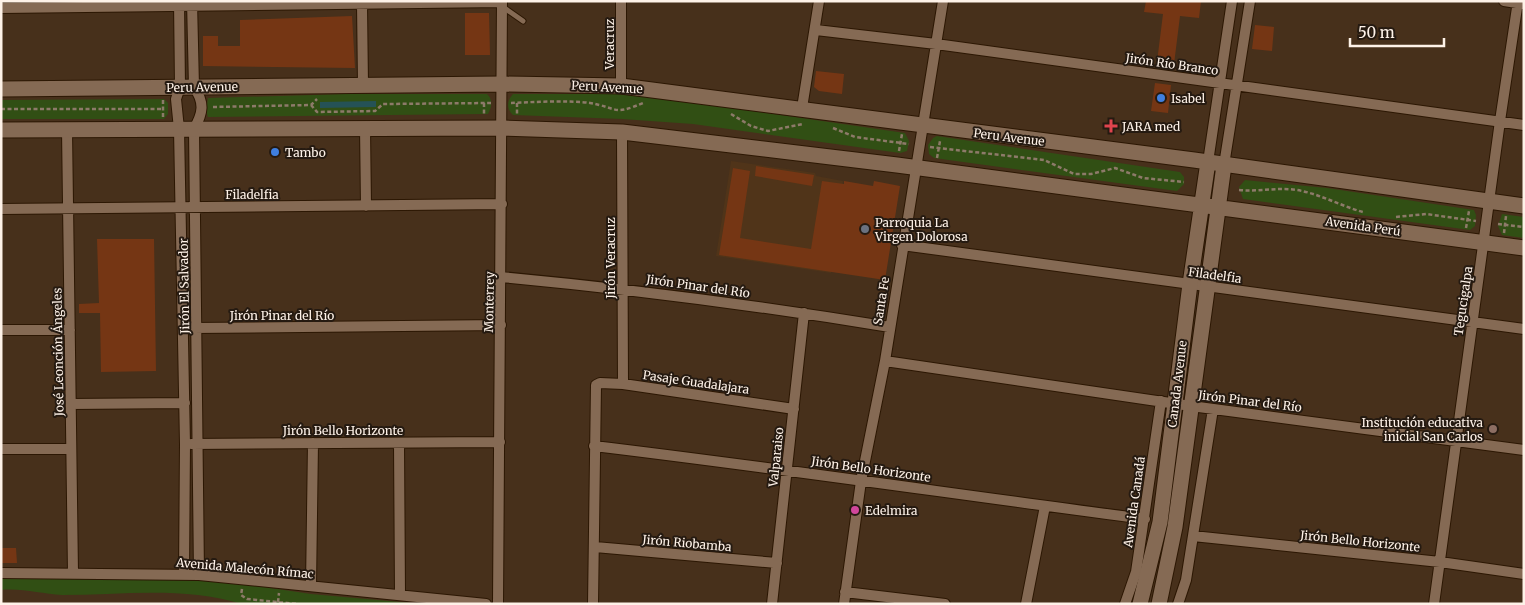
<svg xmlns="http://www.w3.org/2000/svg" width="1525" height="605" viewBox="0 0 1525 605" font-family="Merriweather,serif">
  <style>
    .built { fill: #503419 }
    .green { fill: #314f14 }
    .water { fill: #255256 }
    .building { fill: #753614 }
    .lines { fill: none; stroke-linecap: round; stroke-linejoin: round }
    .lane-casing { stroke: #2c1703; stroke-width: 7 }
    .street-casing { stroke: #2c1703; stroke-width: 12 }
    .secondary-casing { stroke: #2c1703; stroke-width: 17 }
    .path { stroke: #8d7a69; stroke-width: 2.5; stroke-dasharray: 4 2.5; stroke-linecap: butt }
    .lane { stroke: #856a54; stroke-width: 5 }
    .street { stroke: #856a54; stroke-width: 10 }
    .secondary { stroke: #856a54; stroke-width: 15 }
    .shop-dot { fill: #3f7fe0; stroke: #251a11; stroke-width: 2 }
    .health-dot { fill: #e0444e; stroke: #251a11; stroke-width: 2 }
    .worship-dot { fill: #6b7280; stroke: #251a11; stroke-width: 2 }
    .education-dot { fill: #8d6e63; stroke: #251a11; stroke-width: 2 }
    .hotel-dot { fill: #d1479c; stroke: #251a11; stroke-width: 2 }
    .labels { text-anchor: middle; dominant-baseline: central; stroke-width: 4; stroke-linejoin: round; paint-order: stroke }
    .street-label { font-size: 12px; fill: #fef2e8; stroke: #251a11 }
    .poi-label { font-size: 12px; fill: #fef2e8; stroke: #251a11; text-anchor: start }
  </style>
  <rect width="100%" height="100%" fill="#47301b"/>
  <path class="built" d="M731 161 815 173 816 176 843 181 831 273 716 256Z"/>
  <path class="green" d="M345 94H487C493 99 492 107 488 114H484L208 117 206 111 208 98Z
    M513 94H618L677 100 905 133 909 141 907 151 900 153 693 124 622 119 513 115C506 109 507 100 513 94Z
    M164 99 168 103V114L164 119H1V100Z
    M937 136 1180 172 1184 177V184L1177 191 934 158 929 154 928 145 933 138Z
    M1245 180 1327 188 1474 210 1476 215 1475 226 1470 230 1243 199 1239 187Z
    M1502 214 1524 217V238L1502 235 1498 226Z
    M1 578 217 580 311 594 422 604H242C184 586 122 595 62 595 42 594 22 588 1 590Z"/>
  <path class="water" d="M376 101V107L320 108V102Z"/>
  <path class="building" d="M1146 1H1201L1199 18 1180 16 1174 64 1157 62 1163 14 1144 12Z
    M465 13H489L490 55H465Z
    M352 16 355 68 203 66V36H218V46H240V20Z
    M1255 25 1274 27 1272 51 1252 49Z
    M816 71 844 74 842 94 819 91 814 87Z
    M1155 83 1171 85 1168 113 1151 111Z
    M756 166 814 175 812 186 755 176Z
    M733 168 750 171 740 238 811 249 822 181 844 184V181L873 186 874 181 900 186 885 280 719 255Z
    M97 239H154L156 371 101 372 100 313H79V304L99 303Z
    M1 548H16L17 563H1Z"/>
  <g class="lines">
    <defs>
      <path id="lane" d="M503 7 523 21"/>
      <path id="street" d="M179 1 180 87 176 99 179 129 185 444 184 574
        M192 1 194 87C205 103 203 113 194 129L199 575
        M1504 1 1523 4
        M362 4 363 85
        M1 8 502 2
        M816 30 936 44 1524 125
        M621 86V1
        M802 108 819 1
        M365 128 366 206
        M67 130 73 573
        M622 132 623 384
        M1208 162 1232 1
        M1224 165 1250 1
        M1 209 502 204
        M902 245 1524 329
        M501 277C631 289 761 306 890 327
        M192 328 501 325
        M1 330H70
        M885 361 1191 406 1524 450
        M71 404 185 403
        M399 443 400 594
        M191 444 500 442
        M594 446C778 468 961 495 1145 519
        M1 449H71
        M1193 536 1440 562 1524 574
        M595 547 777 563
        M1 573 199 575 486 604
        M311 586 313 443
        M845 592 945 604
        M498 604 502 1
        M593 604 596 385 600 383 623 384 794 409
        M772 604 804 313
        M844 604 861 481 885 361 943 1
        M1026 604 1045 506
        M1125 604 1136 572 1161 401
        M1178 604 1186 580 1213 409
        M1434 604 1500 121 1518 1"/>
      <path id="secondary" d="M1 89 501 84 621 86 1194 160 1524 206
        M1 130 503 128 622 132 897 165 1524 248
        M1140 604 1160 522 1190 284 1208 162
        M1159 604 1175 527 1224 165"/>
    </defs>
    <use href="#lane" class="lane-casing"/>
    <use href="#street" class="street-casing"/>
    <use href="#secondary" class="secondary-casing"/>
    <path class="path" d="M484 103V114
      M511 103C533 102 569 100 590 103 619 108 612 116 643 103
      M517 103V115
      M311 105 317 112 375 111 383 104 491 103
      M213 107 311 105 317 99
      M1 109H163
      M731 114 751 126 768 131 803 124
      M163 117V100
      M833 128 855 137 909 144
      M930 147 1044 160 1074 174H1091L1115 168 1143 178 1184 182
      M899 151 902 134
      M937 158 940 141
      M1239 190C1259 192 1278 187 1297 190 1320 194 1341 206 1363 212
      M1396 217 1426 214 1476 221
      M1498 224 1524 227
      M1466 228 1469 211
      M1504 233 1506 216
      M242 589 241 595 247 599 298 604
      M278 602 279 593"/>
    <use href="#lane" class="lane"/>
    <use href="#street" class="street"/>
    <use href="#secondary" class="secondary"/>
  </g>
  <g class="shop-dot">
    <circle cx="1161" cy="98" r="5"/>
    <circle cx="275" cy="152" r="5"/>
  </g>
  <path class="health-dot" d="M1108.5 118.5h5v5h5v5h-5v5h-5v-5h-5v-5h5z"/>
  <circle class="worship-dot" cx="865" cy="229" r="5"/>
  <circle class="education-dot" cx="1493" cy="429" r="5"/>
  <circle class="hotel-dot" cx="855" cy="510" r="5"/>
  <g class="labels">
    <g class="street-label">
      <text transform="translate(609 44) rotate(-90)">Veracruz</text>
      <text transform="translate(1172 64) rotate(8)">Jirón Río Branco</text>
      <text transform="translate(202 87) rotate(-1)">Peru Avenue</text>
      <text transform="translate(607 87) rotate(3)">Peru Avenue</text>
      <text transform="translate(1009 137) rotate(7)">Peru Avenue</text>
      <text x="252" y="194">Filadelfia</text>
      <text transform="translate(1363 226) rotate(8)">Avenida Perú</text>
      <text transform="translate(610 258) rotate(-90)">Jirón Veracruz</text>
      <text transform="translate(1215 275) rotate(8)">Filadelfia</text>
      <text transform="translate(184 286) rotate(-91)">Jirón El Salvador</text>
      <text transform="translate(698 286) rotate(8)">Jirón Pinar del Río</text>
      <text transform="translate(881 301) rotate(-81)">Santa Fe</text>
      <text transform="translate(1463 301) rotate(-82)">Tegucigalpa</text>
      <text transform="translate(489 302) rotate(-89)">Monterrey</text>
      <text x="282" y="315">Jirón Pinar del Río</text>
      <text transform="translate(58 352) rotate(-91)">José Leonción Ángeles</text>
      <text transform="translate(696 382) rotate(8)">Pasaje Guadalajara</text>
      <text transform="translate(1177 384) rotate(-83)">Canada Avenue</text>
      <text transform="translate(1250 401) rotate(7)">Jirón Pinar del Río</text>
      <text x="343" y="430">Jirón Bello Horizonte</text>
      <text transform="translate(776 457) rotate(-84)">Valparaiso</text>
      <text transform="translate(871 469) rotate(8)">Jirón Bello Horizonte</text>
      <text transform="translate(1134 502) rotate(-82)">Avenida Canadá</text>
      <text transform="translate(1360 541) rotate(6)">Jirón Bello Horizonte</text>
      <text transform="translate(687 543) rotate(5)">Jirón Riobamba</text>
      <text transform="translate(245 568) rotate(5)">Avenida Malecón Rímac</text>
    </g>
    <g class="poi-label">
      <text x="1171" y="98">Isabel</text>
      <text x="1122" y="126">JARA med</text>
      <text x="285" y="152">Tambo</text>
      <text x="875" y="222">Parroquia La<tspan x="875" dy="14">Virgen Dolorosa</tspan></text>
      <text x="1483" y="422" text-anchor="end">Institución educativa<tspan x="1483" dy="14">inicial San Carlos</tspan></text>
      <text x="865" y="510">Edelmira</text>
    </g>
  </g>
  <rect width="1525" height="605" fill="none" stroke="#fef2e8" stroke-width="5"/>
  <path d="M1350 38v8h94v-8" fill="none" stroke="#fef2e8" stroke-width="2.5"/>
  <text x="1358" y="38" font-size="15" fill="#fef2e8" stroke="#251a11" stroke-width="4" paint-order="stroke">50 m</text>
</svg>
